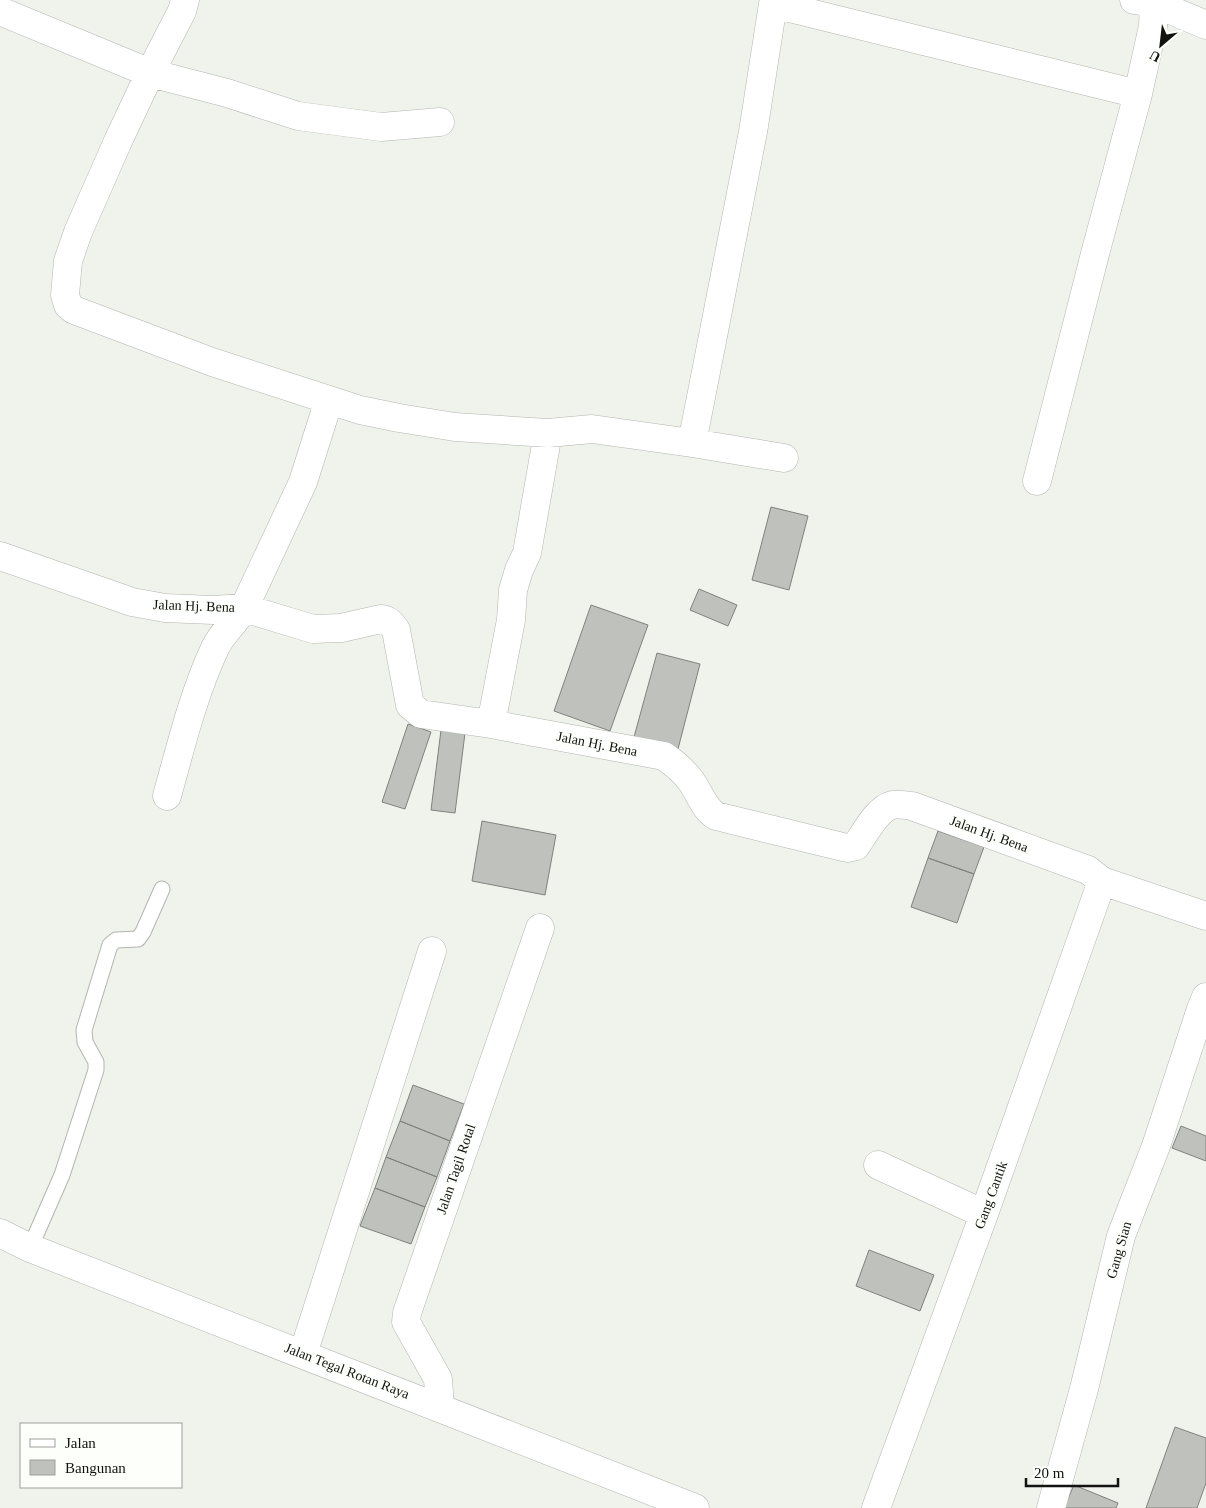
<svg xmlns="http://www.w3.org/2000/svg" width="1206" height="1508" viewBox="0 0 1206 1508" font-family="'Times New Roman',serif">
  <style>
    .building { fill: #bfc1bc; stroke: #80827d }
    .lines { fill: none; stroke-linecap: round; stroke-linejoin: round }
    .lane-casing { stroke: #b3b5b0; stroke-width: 17 }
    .street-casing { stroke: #b3b5b0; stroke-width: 29 }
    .secondary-casing { stroke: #b3b5b0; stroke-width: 29 }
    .lane { stroke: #fff; stroke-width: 15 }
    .street { stroke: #fff; stroke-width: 28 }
    .secondary { stroke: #fff; stroke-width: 28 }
    .labels { text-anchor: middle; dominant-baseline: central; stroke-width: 4.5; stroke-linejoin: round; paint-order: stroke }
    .street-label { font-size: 14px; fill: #121210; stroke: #fdfffa }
  </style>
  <rect width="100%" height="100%" fill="#f0f2ec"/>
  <path class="building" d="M771 507 808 516 789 590 752 580Z
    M699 589 737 605 728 626 690 610Z
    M591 605 648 625 610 731 554 711Z
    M657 653 700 664 678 749 634 737Z
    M408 724 431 732 405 809 382 802Z
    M441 730 465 733 455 813 431 810Z
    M482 821 556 835 545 895 472 881Z
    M938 831 984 847 974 874 928 858Z
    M928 858 974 874 957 923 911 907Z
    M413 1085 464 1104 450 1141 400 1121Z
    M400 1121 450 1141 437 1177 386 1157Z
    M1181 1126 1206 1136V1161L1172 1148Z
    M386 1157 437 1177 425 1207 375 1188Z
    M375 1188 425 1207 411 1244 360 1226Z
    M869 1250 934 1275 920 1311 856 1286Z
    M1175 1427 1206 1438V1483L1197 1508H1146Z
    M1074 1485 1118 1503 1116 1508H1064Z"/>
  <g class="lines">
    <defs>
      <path id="lane" d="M30 1248 62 1175 96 1070V1062L85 1042 84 1030 110 945 116 940 138 939 143 932 162 889"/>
      <path id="street" d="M185 0 182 11 150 73 118 141 78 232 68 261 65 295 68 305 74 310 212 362 360 410 399 418 455 427 548 433 592 429 692 443 784 458
        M1134 0 1154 3 1206 25
        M0 11 150 73 227 93 298 116 381 127 440 122
        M692 443 753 132 773 4 1138 94
        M1037 481 1096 250 1138 94 1153 26 1154 3 1153 0
        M0 556 132 602 165 608 213 610 244 608 313 629 341 628 381 619C388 619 392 624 396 630L410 705 421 714 491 724 664 756C674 763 683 770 691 781 699 792 704 809 716 816L847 848 856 846C865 833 877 809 892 805 899 804 906 805 912 806L1088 870 1102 881 1206 916
        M491 724 511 620 513 590 519 570 527 553 548 433
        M167 796C181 746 193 695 215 648 222 633 235 623 244 608L303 482 329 400
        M878 1165 984 1214
        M303 1354 432 951
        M440 1408 438 1379 411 1331 406 1322 407 1313 540 928
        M876 1508 984 1214 1102 881
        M1051 1508 1084 1389 1121 1236 1156 1146 1201 1009 1206 997"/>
      <path id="secondary" d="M0 1233 30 1248 695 1508"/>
    </defs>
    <use href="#lane" class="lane-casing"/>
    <use href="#street" class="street-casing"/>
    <use href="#secondary" class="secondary-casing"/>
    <use href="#lane" class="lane"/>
    <use href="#street" class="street"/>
    <use href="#secondary" class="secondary"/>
  </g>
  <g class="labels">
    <g class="street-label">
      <text transform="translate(194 606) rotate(2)">Jalan Hj. Bena</text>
      <text transform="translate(597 744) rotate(11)">Jalan Hj. Bena</text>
      <text transform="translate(989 834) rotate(20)">Jalan Hj. Bena</text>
      <text transform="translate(456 1169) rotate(-71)">Jalan Tagil Rotal</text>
      <text transform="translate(991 1195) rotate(-70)">Gang Cantik</text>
      <text transform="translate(1119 1250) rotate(-74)">Gang Sian</text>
      <text transform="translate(347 1371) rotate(21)">Jalan Tegal Rotan Raya</text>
    </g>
  </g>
  <rect x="20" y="1423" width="162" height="65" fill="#fdfffa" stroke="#9fa09c"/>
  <rect x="30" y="1439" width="25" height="8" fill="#ffffff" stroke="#9fa09c"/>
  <text x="65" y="1448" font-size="15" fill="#121210">Jalan</text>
  <rect x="30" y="1460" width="25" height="15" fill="#bfc1bc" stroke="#9fa09c"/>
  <text x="65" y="1473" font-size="15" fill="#121210">Bangunan</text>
  <g transform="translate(1161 45) rotate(208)" stroke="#fdfffa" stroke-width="4" paint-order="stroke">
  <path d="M0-4L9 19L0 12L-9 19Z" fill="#121210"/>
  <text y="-8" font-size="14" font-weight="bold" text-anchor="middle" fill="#121210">U</text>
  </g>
  <path d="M1026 1478v8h92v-8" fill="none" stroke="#121210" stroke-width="2.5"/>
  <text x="1034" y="1478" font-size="15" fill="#121210" stroke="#fdfffa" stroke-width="4" paint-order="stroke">20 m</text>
</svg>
